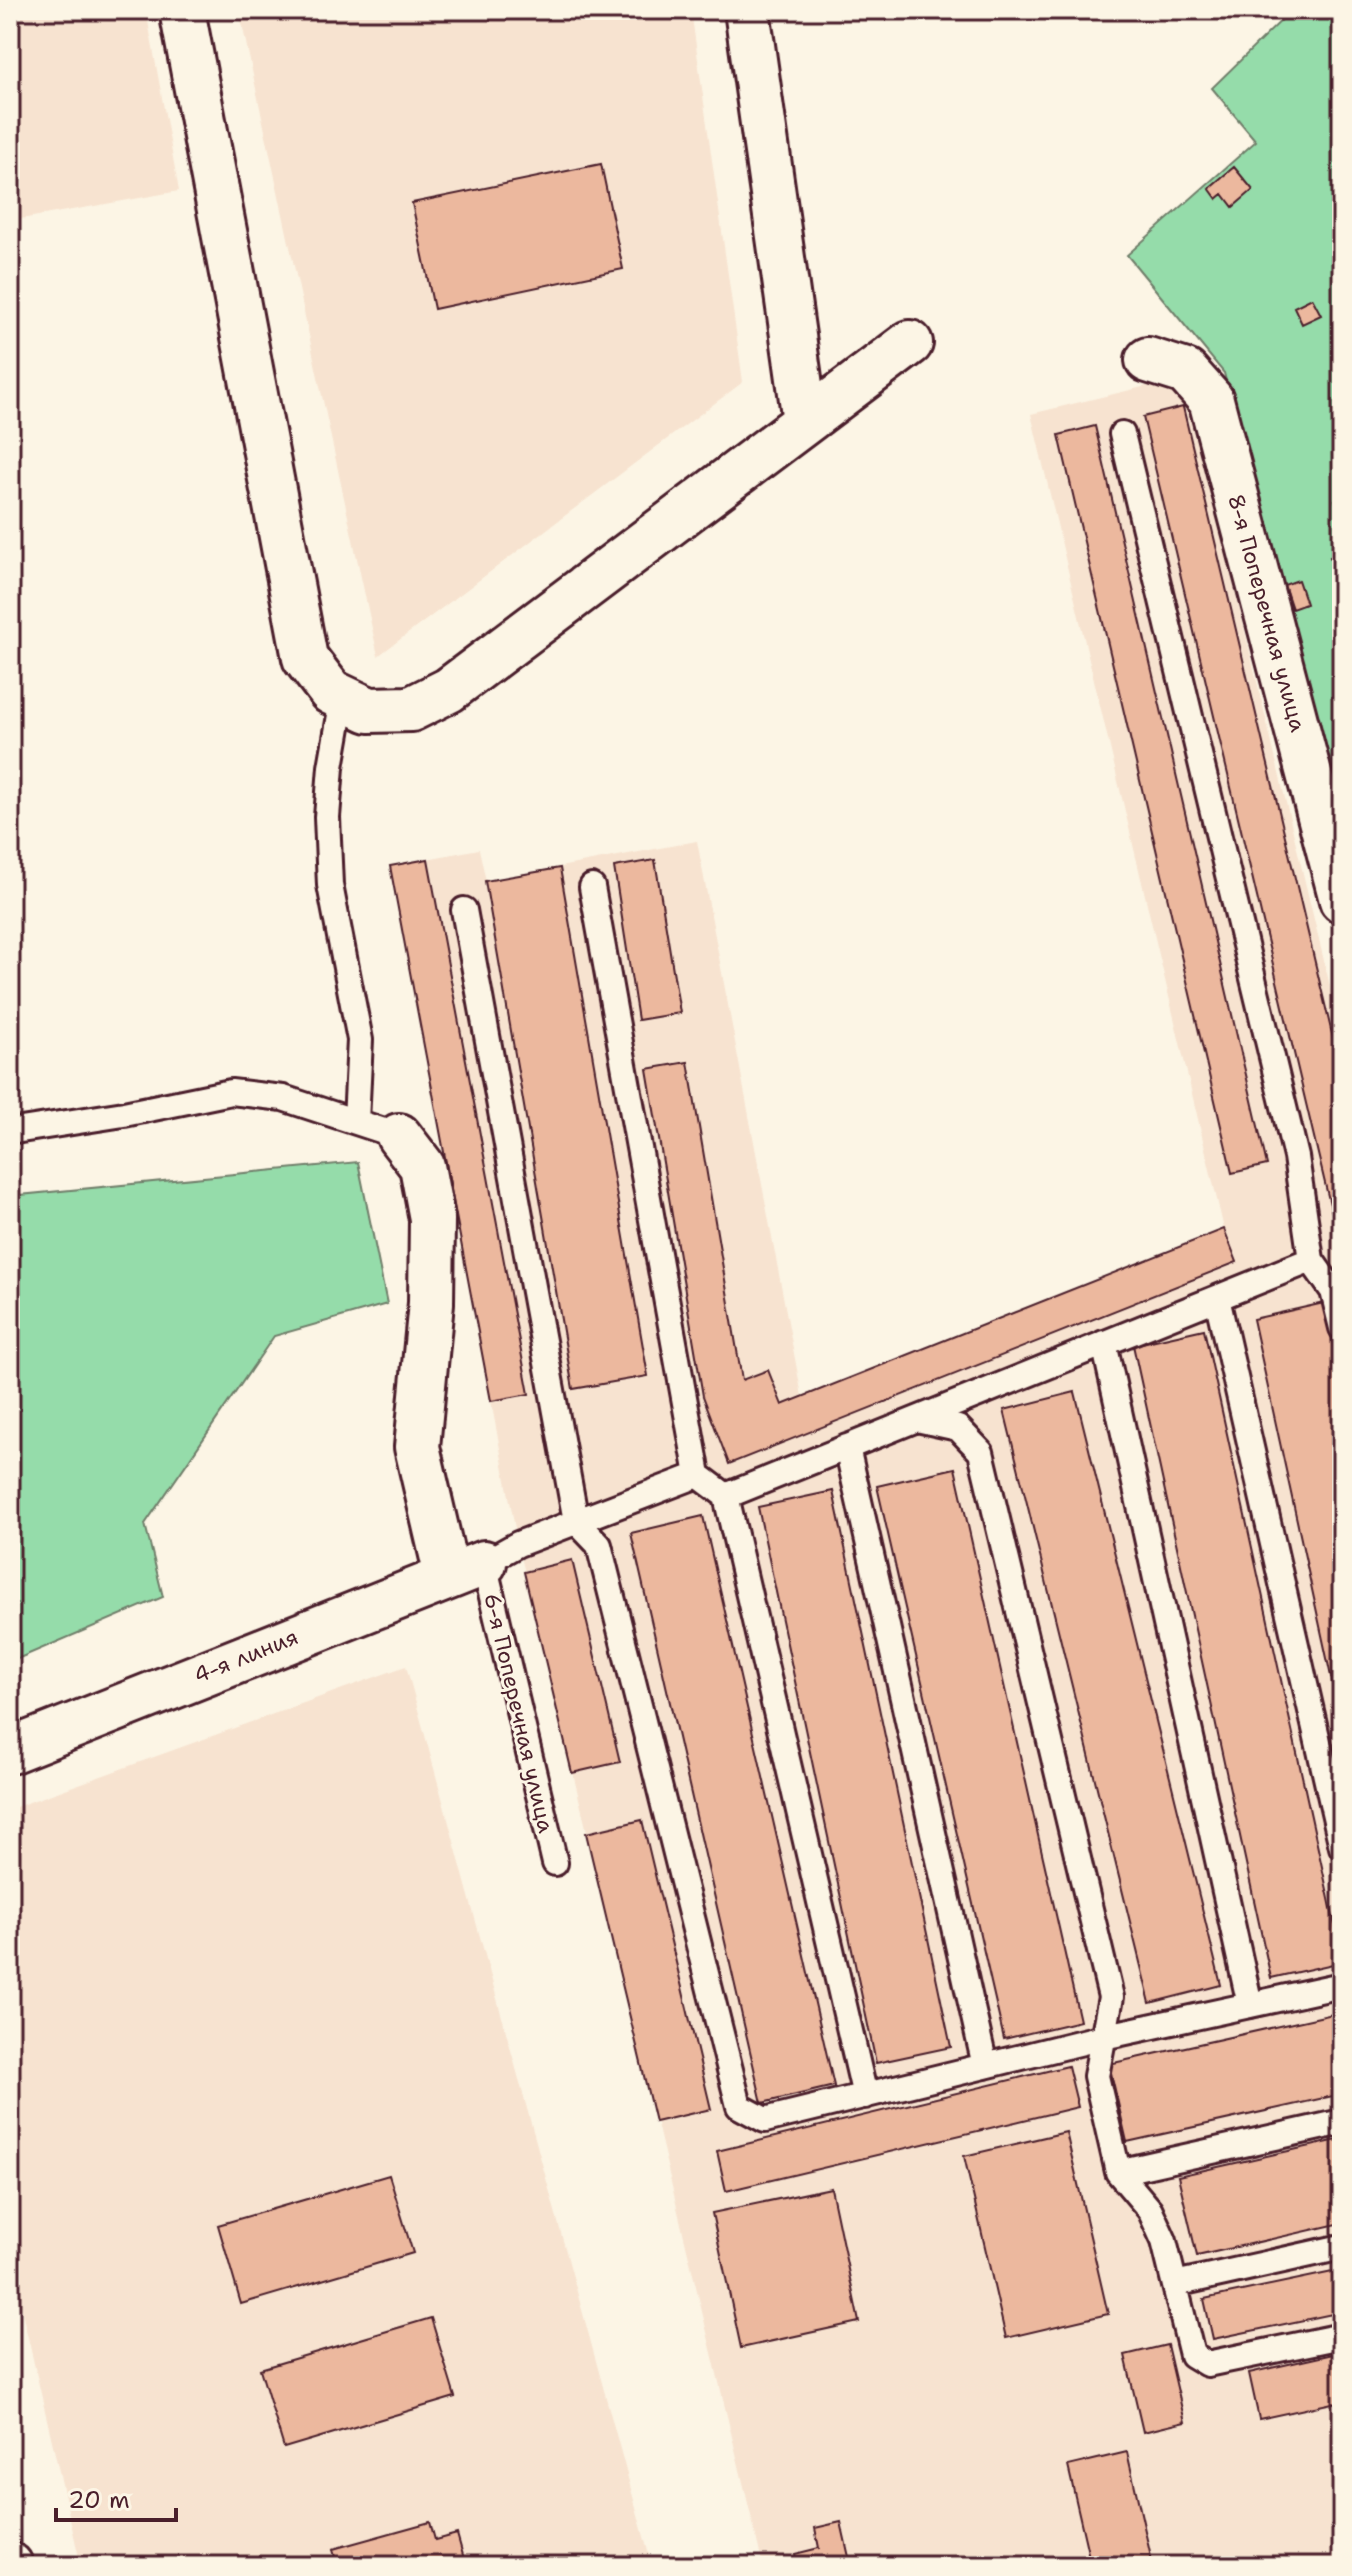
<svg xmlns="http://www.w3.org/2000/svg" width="1352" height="2576" viewBox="0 0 1352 2576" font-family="'Shantell Sans',sans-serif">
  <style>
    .built { fill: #f7e3d0 }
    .green { fill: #95dcaa; stroke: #707e6a; stroke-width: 2 }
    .building { fill: #ecb89e; stroke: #4a1f2b; stroke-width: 2 }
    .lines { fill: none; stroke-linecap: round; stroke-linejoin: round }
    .service-casing { stroke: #4a1f2b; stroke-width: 30 }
    .minor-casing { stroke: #4a1f2b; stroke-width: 50 }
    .service { stroke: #fcf5e5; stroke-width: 24 }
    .minor { stroke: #fcf5e5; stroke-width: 44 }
    .labels { text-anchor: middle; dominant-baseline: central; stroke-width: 6; stroke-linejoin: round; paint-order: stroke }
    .street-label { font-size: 22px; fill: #4a1f2b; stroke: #fcf5e5 }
  </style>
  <rect width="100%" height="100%" fill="#fcf5e5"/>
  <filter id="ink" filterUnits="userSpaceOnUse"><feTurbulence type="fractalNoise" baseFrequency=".0125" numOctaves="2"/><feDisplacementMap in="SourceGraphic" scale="16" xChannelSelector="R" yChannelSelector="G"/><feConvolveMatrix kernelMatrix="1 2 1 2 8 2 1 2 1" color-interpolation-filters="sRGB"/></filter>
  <g filter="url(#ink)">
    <path class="built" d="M10 10H146L179 191 10 221Z
      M239 10H691L743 382 378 656Z
      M1184 377 1342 1036V2566H763L518 1544 390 866 479 849 486 881 697 841 802 1396 1224 1229 1031 414Z
      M406 1666 652 2566H81L10 2260V1809Z"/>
    <path class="green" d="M1292 10H1342V838L1224 373 1127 255 1256 141 1212 88Z
      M358 1162 387 1304 274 1336 145 1524 163 1597 10 1662V1196Z"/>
    <path class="building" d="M601 164 623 269 434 309 412 203Z
      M1234 167 1253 190 1233 207 1223 194 1217 199 1209 188Z
      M1312 298 1321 315 1302 324 1294 307Z
      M1183 407 1342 1076V1255L1143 417Z
      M1095 426 1267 1165 1232 1173 1059 435Z
      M1342 498V527L1335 500Z
      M1342 553V577L1339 579 1330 557Z
      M1298 580 1306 604 1292 609 1284 585Z
      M428 859 529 1394 491 1401 390 866Z
      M655 860 680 1013 638 1020 614 867Z
      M560 868 648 1376 573 1389 485 881Z
      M688 1062 742 1380 768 1370 782 1405 1224 1229 1237 1262 729 1464 703 1396 647 1069Z
      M1324 1303 1342 1384V1727L1253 1319Z
      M1204 1329 1342 1958V1962L1271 1978 1133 1345Z
      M1075 1392 1221 1985 1150 2003 1004 1410Z
      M955 1468 1080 2021 1004 2039 877 1486Z
      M833 1491 951 2047 876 2063 758 1507Z
      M703 1516 834 2086 762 2103 631 1533Z
      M572 1560 620 1762 572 1773 524 1572Z
      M642 1820 711 2109 655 2122 586 1833Z
      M1342 2012V2094L1127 2142 1109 2064Z
      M1068 2066 1078 2107 726 2191 717 2151Z
      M1066 2132 1108 2314 1006 2338 964 2156Z
      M1342 2139V2223L1197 2256 1178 2176Z
      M389 2175 413 2253 241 2304 218 2225Z
      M831 2188 859 2322 741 2348 712 2213Z
      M1342 2270V2312L1213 2339 1204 2299Z
      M431 2318 455 2397 284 2448 260 2369Z
      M1167 2345 1185 2422 1143 2432 1125 2355Z
      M1342 2352V2401L1259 2419 1249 2373Z
      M1127 2452 1153 2566H1091L1068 2466Z
      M430 2522 435 2540 457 2534 466 2566H337L333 2549Z
      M841 2522 851 2566H798L795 2554 819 2548 815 2528Z"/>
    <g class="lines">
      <defs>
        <path id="service" d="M1122 434 1296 1157 1311 1260 1333 1291 1342 1328
          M343 698 331 767 327 817 330 885 360 1040 356 1121
          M592 887 698 1475
          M464 910 576 1521 599 1545 739 2106 765 2120 1103 2037 1342 1985
          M21 1130 124 1114 231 1092 283 1098 399 1136
          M1217 1298 1342 1847
          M1104 1343 1250 2005
          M917 1419 958 1428 981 1452 1111 1997 1096 2076 1118 2172 1150 2210 1164 2241 1192 2355 1207 2364 1342 2336
          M847 1447 985 2066
          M726 1496 865 2096
          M555 1863 484 1563 518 1544 698 1475 726 1496 1311 1260
          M1118 2172 1342 2122
          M1175 2284 1342 2247"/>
        <path id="minor" d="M182 10 305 658 331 692 369 710 411 709 449 690 910 343
          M747 10 805 421
          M1148 360 1186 372 1211 400 1342 900
          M399 1136 422 1166 432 1219 431 1303 417 1447 447 1576
          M10 1751 484 1563
          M10 2565V2566"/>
      </defs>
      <use href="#service" class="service-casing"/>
      <use href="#minor" class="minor-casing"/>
      <use href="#service" class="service"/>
      <use href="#minor" class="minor"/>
    </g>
  </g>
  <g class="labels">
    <g class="street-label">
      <text transform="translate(1267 613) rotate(75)">8-я Поперечная улица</text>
      <text transform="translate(246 1656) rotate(-22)">4-я линия</text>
      <text transform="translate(519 1713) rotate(77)">6-я Поперечная улица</text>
    </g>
  </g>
  <rect width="1352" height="2576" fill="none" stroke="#fcf5e5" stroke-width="40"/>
  <rect x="20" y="20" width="1312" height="2536" fill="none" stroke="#4a1f2b" stroke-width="3" filter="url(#ink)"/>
  <path d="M56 2508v12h120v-12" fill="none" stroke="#4a1f2b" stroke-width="4"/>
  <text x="68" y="2508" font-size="24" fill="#4a1f2b" stroke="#fcf5e5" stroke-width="6" paint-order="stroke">20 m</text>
</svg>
